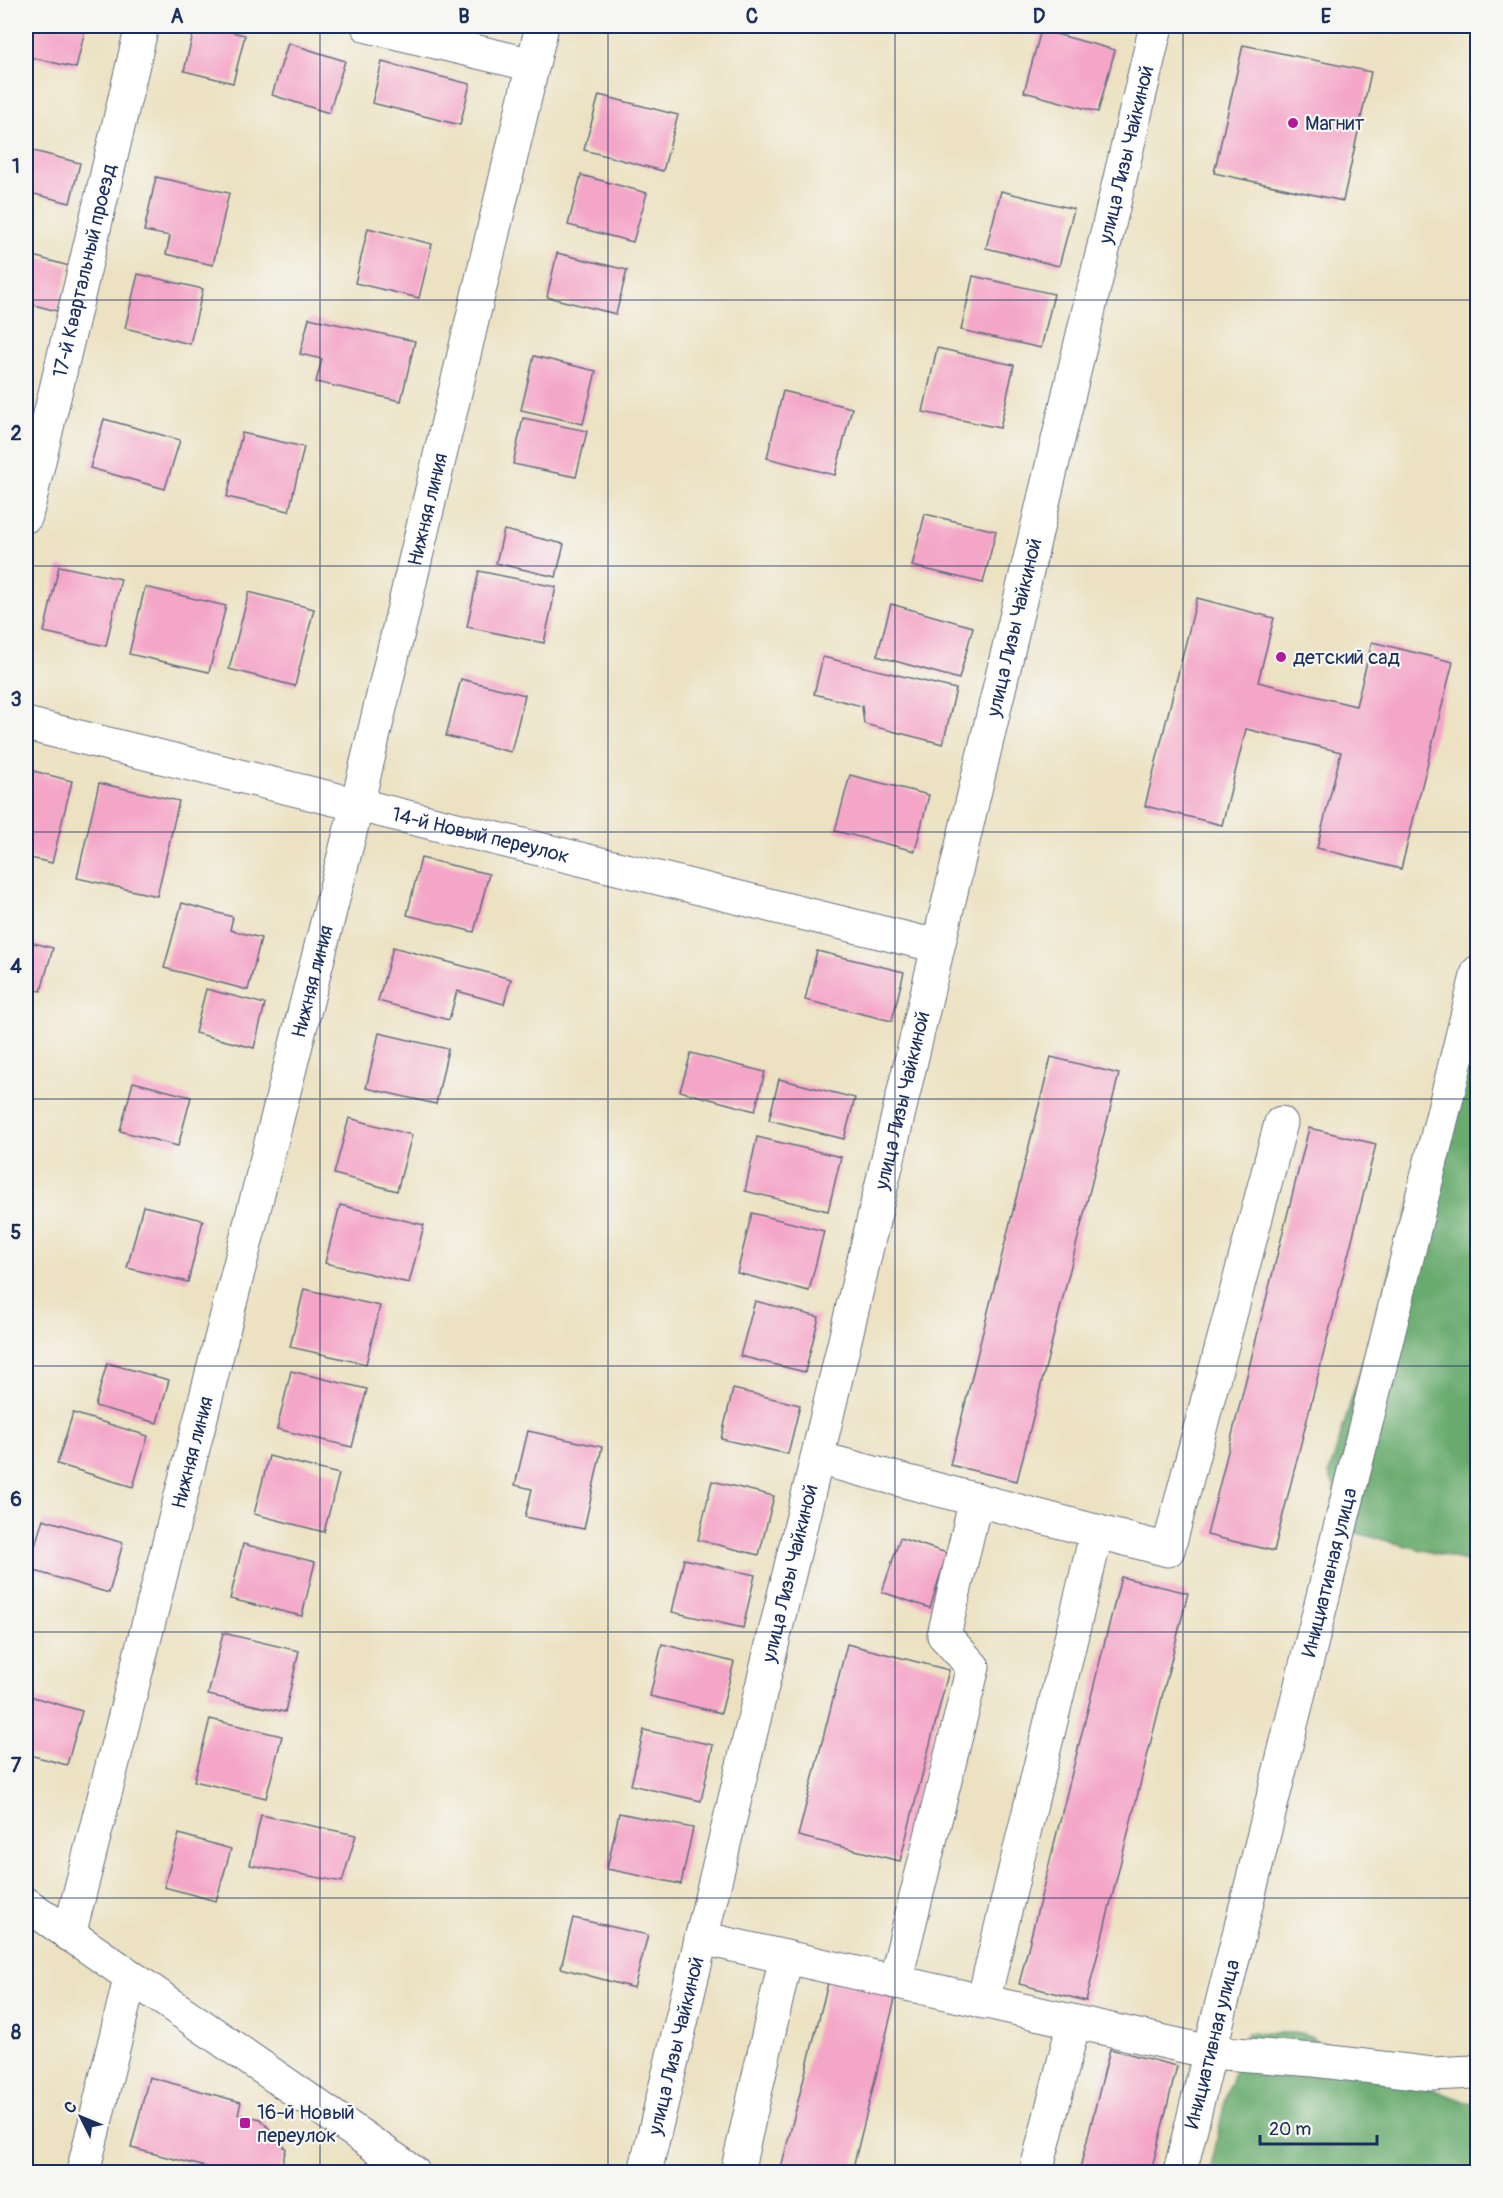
<svg xmlns="http://www.w3.org/2000/svg" width="1503" height="2198" viewBox="0 0 1503 2198" font-family="Pangolin,sans-serif">
  <style>
    .forest { fill: #69ab6e; stroke: #426d66; stroke-width: 1.5 }
    .building { fill: #f4a6c7 }
    .lines { fill: none; stroke-linecap: round; stroke-linejoin: round }
    .minor-casing { stroke: #646e81; stroke-width: 35 }
    .major-casing { stroke: #646e81; stroke-width: 35 }
    .minor { stroke: #fff; stroke-width: 33 }
    .major { stroke: #fff; stroke-width: 33 }
    .grid { fill: none; stroke: #1b2f5e; stroke-width: 1.5; stroke-opacity: 0.55 }
    .poi-dot { fill: #b5179e; stroke: #f6f6f2; stroke-width: 2 }
    .labels { text-anchor: middle; dominant-baseline: central; stroke-width: 4.5; stroke-linejoin: round; paint-order: stroke }
    .poi-label { font-size: 20px; fill: #1b2f5e; stroke: #f6f6f2; text-anchor: start }
    .street-label { font-size: 20px; fill: #1b2f5e; stroke: #f6f6f2 }
    .neatline { fill: none; stroke: #1b2f5e; stroke-width: 2 }
    .grid-label { font-size: 20px; text-anchor: middle; font-weight: bold; fill: #1b2f5e }
  </style>
  <rect width="100%" height="100%" fill="#f6f6f2"/>
  <filter id="ink" filterUnits="userSpaceOnUse"><feTurbulence type="fractalNoise" baseFrequency=".0167" numOctaves="2"/><feDisplacementMap in="SourceGraphic" scale="12" xChannelSelector="R" yChannelSelector="G"/><feConvolveMatrix kernelMatrix="1 2 1 2 8 2 1 2 1" color-interpolation-filters="sRGB"/></filter>
  <filter id="wash" filterUnits="userSpaceOnUse"><feTurbulence type="fractalNoise" baseFrequency=".008" numOctaves="4" result="noise"/><feDisplacementMap in="SourceGraphic" scale="24" xChannelSelector="R" yChannelSelector="G"/><feGaussianBlur stdDeviation="1.35" result="paint"/><feColorMatrix in="noise" values="0 0 0 0 0 0 0 0 0 0 0 0 0 0 0 0 0 1.4 0 .05"/><feComposite in="paint" operator="in"/></filter>
  <g filter="url(#wash)">
    <rect width="100%" height="100%" fill="#ece2c2"/>
    <path class="forest" d="M1477 972V1564L1353 1532 1329 1474 1464 1026Z
      M1247 2033H1301L1372 2066 1477 2106V2172H1210L1225 2100Z"/>
    <g id="blocks">
      <path class="building" d="M34 26H86L76 68 26 56Z
        M195 26H206L245 35 233 83 184 71Z
        M1041 30 1115 50 1098 112 1024 92Z
        M288 43 345 61 329 113 272 95Z
        M1243 45 1371 72 1343 201 1214 173Z
        M382 62 470 84 460 125 372 103Z
        M599 95 678 115 663 171 584 150Z
        M26 149 80 163 70 203 26 192Z
        M581 175 647 193 633 242 568 225Z
        M156 177 229 193 213 265 166 254 170 236 144 231Z
        M1001 191 1074 209 1059 266 986 248Z
        M368 228 432 244 419 298 355 283Z
        M557 253 627 270 616 314 547 297Z
        M26 254 69 266 57 311 26 303Z
        M138 274 203 289 190 344 125 328Z
        M973 276 1054 294 1041 348 961 330Z
        M309 318 415 341 401 401 316 382 322 359 300 354Z
        M937 348 1014 365 1000 428 923 412Z
        M26 351 30 352 26 365Z
        M534 356 596 371 583 424 521 410Z
        M783 391 852 408 835 475 767 458Z
        M523 418 587 431 576 477 513 464Z
        M104 419 180 440 165 489 90 468Z
        M242 433 304 447 289 511 227 497Z
        M925 514 996 531 983 583 912 566Z
        M504 530 564 544 556 577 496 563Z
        M59 566 121 579 106 646 44 632Z
        M479 571 556 587 544 643 467 627Z
        M145 587 226 606 209 672 129 654Z
        M249 592 314 609 295 686 229 669Z
        M1197 598 1274 618 1258 682 1356 706 1372 642 1453 662 1401 869 1317 848 1341 752 1246 729 1222 825 1145 806Z
        M891 604 973 627 959 679 877 656Z
        M823 657 956 689 943 744 864 724 862 706 814 694Z
        M461 679 525 695 511 752 446 736Z
        M26 769 72 781 52 863 26 857Z
        M850 775 929 795 915 851 835 831Z
        M99 783 179 801 157 896 77 878Z
        M421 858 489 874 474 932 407 915Z
        M182 903 233 917 230 930 261 938 248 990 164 968Z
        M26 941 53 948 41 991 26 988Z
        M393 947 511 979 504 1004 457 991 449 1020 378 1001Z
        M817 951 904 972 892 1021 805 1000Z
        M206 989 265 1004 254 1048 195 1033Z
        M379 1033 448 1049 436 1104 366 1088Z
        M691 1053 765 1072 755 1111 680 1091Z
        M26 1057 32 1059 26 1081Z
        M1051 1057 1119 1074 1017 1481 950 1465Z
        M779 1079 855 1098 844 1139 769 1120Z
        M133 1082 191 1097 178 1146 120 1131Z
        M349 1118 412 1135 397 1191 334 1174Z
        M1309 1128 1376 1144 1274 1551 1207 1535Z
        M757 1137 841 1157 828 1211 745 1191Z
        M340 1205 424 1225 409 1283 325 1263Z
        M143 1206 203 1220 188 1282 127 1268Z
        M752 1213 824 1231 809 1291 737 1273Z
        M304 1289 380 1306 366 1364 290 1347Z
        M755 1301 819 1317 805 1372 740 1356Z
        M107 1363 169 1380 157 1423 95 1406Z
        M291 1371 367 1389 352 1447 277 1429Z
        M733 1389 800 1405 788 1454 721 1439Z
        M73 1413 148 1436 133 1487 57 1464Z
        M528 1431 602 1447 584 1529 525 1517 532 1489 515 1485Z
        M269 1456 339 1474 324 1532 254 1514Z
        M712 1481 774 1496 759 1555 698 1540Z
        M43 1519 123 1543 109 1593 28 1569Z
        M900 1538 947 1553 930 1608 882 1592Z
        M243 1544 315 1562 302 1616 230 1599Z
        M684 1559 755 1575 743 1628 672 1612Z
        M1121 1577 1188 1593 1086 2001 1019 1984Z
        M223 1633 299 1651 285 1712 208 1695Z
        M662 1644 734 1662 721 1713 650 1696Z
        M847 1644 949 1670 900 1861 798 1836Z
        M26 1695 82 1711 67 1765 26 1754Z
        M210 1719 282 1736 266 1798 194 1781Z
        M644 1730 713 1745 701 1801 631 1785Z
        M619 1813 693 1828 681 1884 607 1869Z
        M261 1815 356 1835 342 1882 250 1865Z
        M179 1834 231 1849 216 1901 164 1887Z
        M573 1918 648 1935 634 1988 561 1968Z
        M829 1979 896 1995 852 2172H780Z
        M1110 2049 1177 2066 1151 2172H1079Z
        M149 2077 241 2102 238 2114 261 2119 286 2149 280 2172H226L131 2148Z"/>
    </g>
  </g>
  <g filter="url(#ink)">
    <use href="#blocks" fill-opacity="0" stroke="#646e81" stroke-width="1.5"/>
    <g class="lines">
      <defs>
        <g id="minor">
          <path d="M368 26 533 65"/>
          <path id="s1" d="M26 516 142 26"/>
          <path id="s2" d="M26 724 937 946"/>
          <path d="M817 1458 1168 1550 1281 1123"/>
          <path id="s3" d="M69 1935 357 805 542 26"/>
          <path d="M701 1938 1210 2052 1314 2060 1432 2074 1474 2072 1478 2070"/>
          <path d="M895 1982 973 1667 944 1635 976 1499"/>
          <path d="M983 2002 1097 1531"/>
          <path d="M83 2172 130 1979"/>
          <path d="M737 2172 786 1957"/>
          <path d="M1036 2172 1074 2022"/>
          <path id="s4" d="M1180 2172 1478 972"/>
        </g>
        <g id="major">
          <path d="M26 1904 413 2172"/>
          <path id="s5" d="M645 2172 817 1458 1156 26"/>
        </g>
      </defs>
      <use href="#minor" class="minor-casing"/>
      <use href="#major" class="major-casing"/>
      <use href="#minor" class="minor"/>
      <use href="#major" class="major"/>
    </g>
  </g>
  <path class="grid" d="M320 26V2172M608 26V2172M895 26V2172M1183 26V2172M26 300H1478M26 566H1478M26 832H1478M26 1099H1478M26 1366H1478M26 1632H1478M26 1898H1478"/>
  <g class="poi-dot">
    <circle cx="1293" cy="123" r="6"/>
    <circle cx="1281" cy="657" r="6"/>
    <rect x="239" y="2117" width="12" height="12" rx="3"/>
  </g>
  <g class="labels">
    <g class="poi-label">
      <text x="1305" y="123">Магнит</text>
      <text x="1293" y="657">детский сад</text>
      <text x="257" y="2112">16-й Новый<tspan x="257" dy="23">переулок</tspan></text>
    </g>
    <g class="street-label">
      <text stroke="none"><textPath href="#s5" startOffset="2074">улица Лизы Чайкиной</textPath></text>
      <text stroke="none"><textPath href="#s1" startOffset="252">17-й Квартальный проезд</textPath></text>
      <text stroke="none"><textPath href="#s3" startOffset="1470">Нижняя линия</textPath></text>
      <text stroke="none"><textPath href="#s5" startOffset="1588">улица Лизы Чайкиной</textPath></text>
      <text stroke="none"><textPath href="#s2" startOffset="468">14-й Новый переулок</textPath></text>
      <text stroke="none"><textPath href="#s3" startOffset="984">Нижняя линия</textPath></text>
      <text stroke="none"><textPath href="#s5" startOffset="1102">улица Лизы Чайкиной</textPath></text>
      <text stroke="none"><textPath href="#s3" startOffset="498">Нижняя линия</textPath></text>
      <text stroke="none"><textPath href="#s5" startOffset="616">улица Лизы Чайкиной</textPath></text>
      <text stroke="none"><textPath href="#s4" startOffset="618">Инициативная улица</textPath></text>
      <text stroke="none"><textPath href="#s4" startOffset="132">Инициативная улица</textPath></text>
      <text stroke="none"><textPath href="#s5" startOffset="130">улица Лизы Чайкиной</textPath></text>
    </g>
  </g>
  <rect width="1503" height="2198" fill="none" stroke="#f6f6f2" stroke-width="66"/>
  <g transform="translate(81 2117) rotate(313)" stroke="#f6f6f2" stroke-width="4.5" paint-order="stroke">
  <path d="M0-4.5L10 22L0 15L-10 22Z" fill="#1b2f5e"/>
  <text y="-9" font-size="16" font-weight="bold" text-anchor="middle" fill="#1b2f5e">С</text>
  </g>
  <path d="M1260 2135v9h117v-9" fill="none" stroke="#1b2f5e" stroke-width="3"/>
  <text x="1269" y="2135" font-size="18" fill="#1b2f5e" stroke="#f6f6f2" stroke-width="4.5" paint-order="stroke">20 m</text>
  <rect x="33" y="33" width="1437" height="2132" class="neatline"/>
  <g class="grid-label">
    <text x="177" y="23">A</text>
    <text x="464" y="23">B</text>
    <text x="752" y="23">C</text>
    <text x="1039" y="23">D</text>
    <text x="1326" y="23">E</text>
    <text x="16" y="173">1</text>
    <text x="16" y="440">2</text>
    <text x="16" y="706">3</text>
    <text x="16" y="973">4</text>
    <text x="16" y="1239">5</text>
    <text x="16" y="1506">6</text>
    <text x="16" y="1772">7</text>
    <text x="16" y="2039">8</text>
  </g>
</svg>
